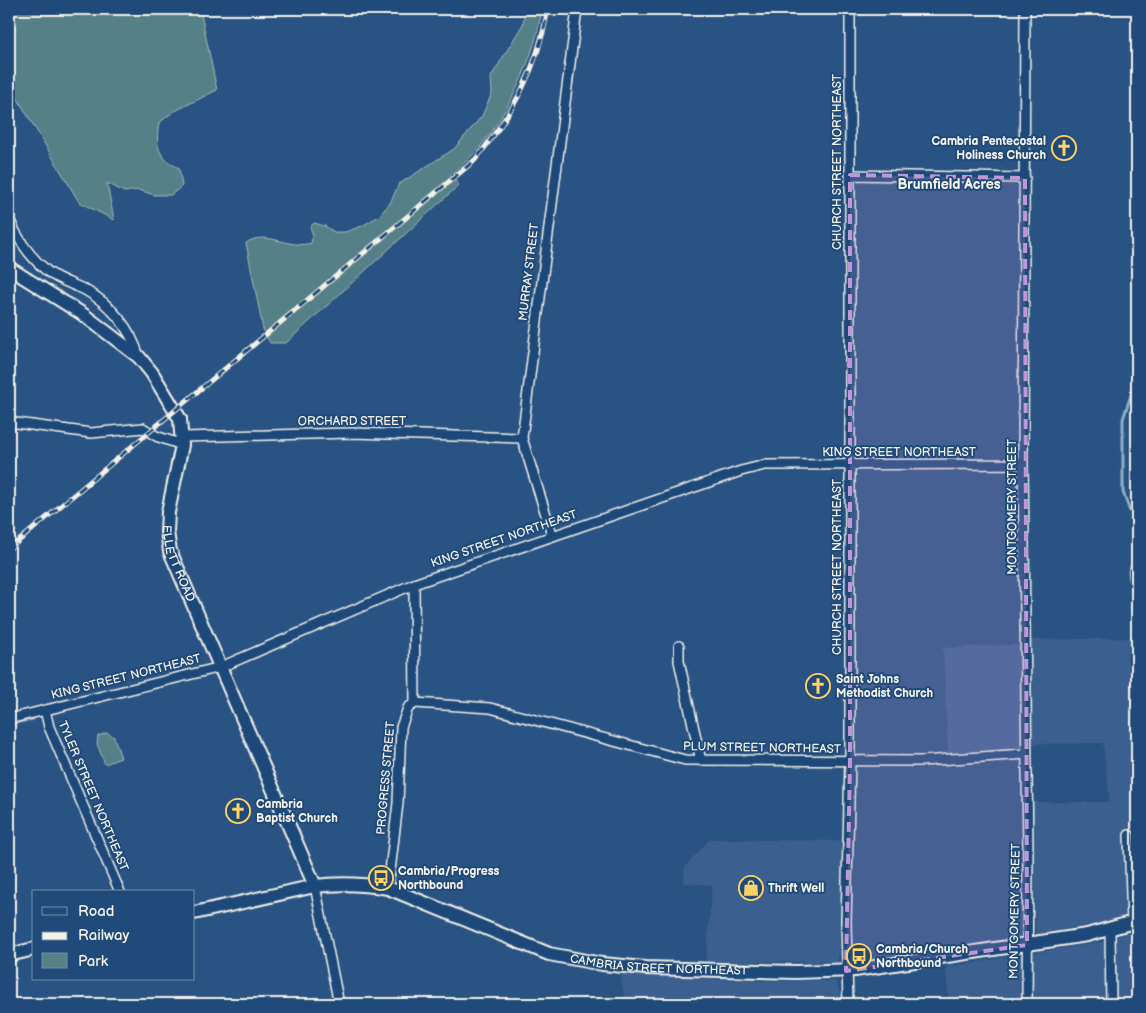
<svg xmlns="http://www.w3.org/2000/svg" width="1146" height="1013" viewBox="0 0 1146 1013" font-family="'Balsamiq Sans',sans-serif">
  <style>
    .built { fill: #3a6190 }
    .green { fill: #578087; stroke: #a6b8b8 }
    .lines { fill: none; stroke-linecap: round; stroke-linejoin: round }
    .stream { stroke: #93afc3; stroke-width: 3 }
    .street-casing { stroke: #f4f1e8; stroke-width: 12 }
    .secondary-casing { stroke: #f4f1e8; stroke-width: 16 }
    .street { stroke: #1f4a7a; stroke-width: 9 }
    .secondary { stroke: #1f4a7a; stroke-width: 12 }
    .rail-casing { stroke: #f4f1e8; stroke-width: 5 }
    .rail { stroke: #1f4a7a; stroke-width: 3; stroke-dasharray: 9; stroke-linecap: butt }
    .marked { fill: #be98d6; fill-opacity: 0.2; stroke: #be98d6; stroke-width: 4; stroke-dasharray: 10 6; stroke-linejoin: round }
    .labels { text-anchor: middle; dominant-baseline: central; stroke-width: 4; stroke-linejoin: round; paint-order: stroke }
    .poi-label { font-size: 12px; font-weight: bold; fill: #f4f1e8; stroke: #1f4a7a; text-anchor: start }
    .street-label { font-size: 12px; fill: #f4f1e8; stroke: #1f4a7a }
    .neighbourhood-label { font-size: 14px; font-weight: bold; fill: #f4f1e8; stroke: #1f4a7a }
  </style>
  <rect width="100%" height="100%" fill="#295383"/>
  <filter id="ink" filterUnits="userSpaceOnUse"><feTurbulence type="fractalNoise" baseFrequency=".02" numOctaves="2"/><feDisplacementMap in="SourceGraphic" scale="10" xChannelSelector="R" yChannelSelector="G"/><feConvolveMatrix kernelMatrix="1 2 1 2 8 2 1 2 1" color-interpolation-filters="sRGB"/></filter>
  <g filter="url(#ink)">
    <path class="built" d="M1137 638V911L1103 923 1036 934 1031 802H1110L1103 743 1030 744 1010 751 948 756 943 648 1029 644 1030 640Z
      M710 839 843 841 838 962 706 961 712 885 684 883 685 867Z
      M1137 929V1004H949L946 967 1102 942Z
      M621 975 776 981H835L839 989 841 1004H625Z"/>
    <path class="green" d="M9 9H200L217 90 173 112 159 123C155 146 158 158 179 168L182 186 171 195H154L139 190 124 192 107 183 114 220 79 202 9 84Z
      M526 9H542C534 65 497 142 450 175L459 185 286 343H270L263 329 246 243C266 229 290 250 311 243L313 235 310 227 314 223 325 226 334 232H345L362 226 379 216 390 203 399 184 454 149 482 116 492 93 491 77 523 24Z
      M107 733 114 737 121 758 105 764 97 744 98 736Z"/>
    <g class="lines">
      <path class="stream" d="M1137 343 1133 354 1132 392 1123 419V492L1131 514 1132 536 1136 554 1129 571 1130 580 1137 587
        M1137 628 1132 644 1137 650
        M1137 666 1134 681 1137 689
        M9 724 33 719"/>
      <defs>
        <path id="street" d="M1025 9 1023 464 1028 851 1027 1004
          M850 175 1025 178
          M9 219C18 240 30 257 47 271 58 280 73 284 85 290 111 304 131 329 139 357
          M9 422 91 433 143 428 156 436 182 445
          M182 437 352 433 522 438
          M552 534 522 438 577 9
          M679 646V661L701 761
          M415 703 490 708 685 760 922 761 1026 754
          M45 710 49 727 120 892
          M9 719 221 667 414 584 741 471 765 465 1023 464
          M1129 835 1132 923
          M315 886 339 1004
          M388 888 398 803 401 727 408 708 415 703 414 584
          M1110 930 1111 1004
          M848 1004 846 922 850 762V9"/>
        <g id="secondary">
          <path id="s1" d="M9 268 84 315 139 357 152 373 180 419 182 445 168 512 167 532 170 551 315 886"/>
          <path id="s2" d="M194 913 315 886C340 883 363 884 388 888L549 954 602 964 645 968 796 972 855 970 1087 935 1137 921"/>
          <path d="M9 955 34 949"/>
        </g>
      </defs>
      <use href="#street" class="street-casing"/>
      <use href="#secondary" class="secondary-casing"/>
      <use href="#street" class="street"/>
      <use href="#secondary" class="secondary"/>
      <defs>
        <path id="rail" d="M9 549 475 160C514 111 537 71 548 9"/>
      </defs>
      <use href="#rail" class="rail-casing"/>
      <use href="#rail" class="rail"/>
    </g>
  </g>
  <path class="marked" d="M850 175 1025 178 1027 945 846 971 850 762Z"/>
  <defs>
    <symbol id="church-ring" viewBox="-11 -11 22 22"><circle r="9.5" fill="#1f4a7a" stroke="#ffd166" stroke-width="1.5"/><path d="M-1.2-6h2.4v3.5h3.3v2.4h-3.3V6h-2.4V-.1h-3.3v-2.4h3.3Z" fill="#ffd166"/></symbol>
    <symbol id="bus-ring" viewBox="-11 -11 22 22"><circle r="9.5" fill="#1f4a7a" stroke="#ffd166" stroke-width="1.5"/><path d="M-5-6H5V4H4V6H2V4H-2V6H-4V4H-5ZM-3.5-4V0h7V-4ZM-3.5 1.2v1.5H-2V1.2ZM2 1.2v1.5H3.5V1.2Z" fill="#ffd166"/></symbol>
    <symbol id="shop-ring" viewBox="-11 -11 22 22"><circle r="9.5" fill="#1f4a7a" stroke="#ffd166" stroke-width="1.5"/><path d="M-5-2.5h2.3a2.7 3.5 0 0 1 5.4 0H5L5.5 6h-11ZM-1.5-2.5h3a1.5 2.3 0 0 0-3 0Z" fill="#ffd166"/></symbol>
  </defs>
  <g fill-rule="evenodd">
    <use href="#church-ring" x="1050" y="134" width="28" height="28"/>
    <use href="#church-ring" x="804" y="672" width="28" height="28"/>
    <use href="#church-ring" x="224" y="797" width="28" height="28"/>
    <use href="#bus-ring" x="367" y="864" width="28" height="28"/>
    <use href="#shop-ring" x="737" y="874" width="28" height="28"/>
    <use href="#bus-ring" x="845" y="942" width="28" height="28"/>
  </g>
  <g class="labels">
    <g class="poi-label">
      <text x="1046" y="141" text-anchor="end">Cambria Pentecostal<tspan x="1046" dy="14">Holiness Church</tspan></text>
      <text x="836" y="679">Saint Johns<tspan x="836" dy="14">Methodist Church</tspan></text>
      <text x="256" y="804">Cambria<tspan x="256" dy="14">Baptist Church</tspan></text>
      <text x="398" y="871">Cambria/Progress<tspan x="398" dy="14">Northbound</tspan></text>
      <text x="768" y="888">Thrift Well</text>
      <text x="876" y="949">Cambria/Church<tspan x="876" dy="14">Northbound</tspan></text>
    </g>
    <g class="street-label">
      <text transform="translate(837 162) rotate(-90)">CHURCH STREET NORTHEAST</text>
      <text transform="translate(529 272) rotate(-83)">MURRAY STREET</text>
      <text x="352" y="421">ORCHARD STREET</text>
      <text x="899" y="452">KING STREET NORTHEAST</text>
      <text transform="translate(1012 507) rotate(-90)">MONTGOMERY STREET</text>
      <text transform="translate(504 539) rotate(-19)">KING STREET NORTHEAST</text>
      <text stroke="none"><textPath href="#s1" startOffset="380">ELLETT ROAD</textPath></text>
      <text transform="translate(837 567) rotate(-90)">CHURCH STREET NORTHEAST</text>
      <text transform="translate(126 677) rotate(-14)">KING STREET NORTHEAST</text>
      <text transform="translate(762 748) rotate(1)">PLUM STREET NORTHEAST</text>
      <text transform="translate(386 778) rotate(-85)">PROGRESS STREET</text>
      <text transform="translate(93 796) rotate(67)">TYLER STREET NORTHEAST</text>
      <text transform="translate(1015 911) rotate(-89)">MONTGOMERY STREET</text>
      <text stroke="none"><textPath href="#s2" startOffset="482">CAMBRIA STREET NORTHEAST</textPath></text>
    </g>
    <g class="neighbourhood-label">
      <text x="949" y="184">Brumfield Acres</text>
    </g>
  </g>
  <rect width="1146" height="1013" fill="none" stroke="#1f4a7a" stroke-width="30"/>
  <rect x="15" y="15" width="1116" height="983" fill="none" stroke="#f4f1e8" stroke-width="2" filter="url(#ink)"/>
  <rect x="32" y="890" width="162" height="90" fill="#1f4a7a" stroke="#748da6"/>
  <rect x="42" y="907" width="25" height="8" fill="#1f4a7a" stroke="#748da6"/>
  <text x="78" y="916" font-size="15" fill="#f4f1e8">Road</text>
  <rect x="42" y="932" width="25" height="8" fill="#f4f1e8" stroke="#748da6"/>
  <text x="78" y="940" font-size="15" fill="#f4f1e8">Railway</text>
  <rect x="42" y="953" width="25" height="15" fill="#578087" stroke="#748da6"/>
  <text x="78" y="966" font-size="15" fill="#f4f1e8">Park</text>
</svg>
